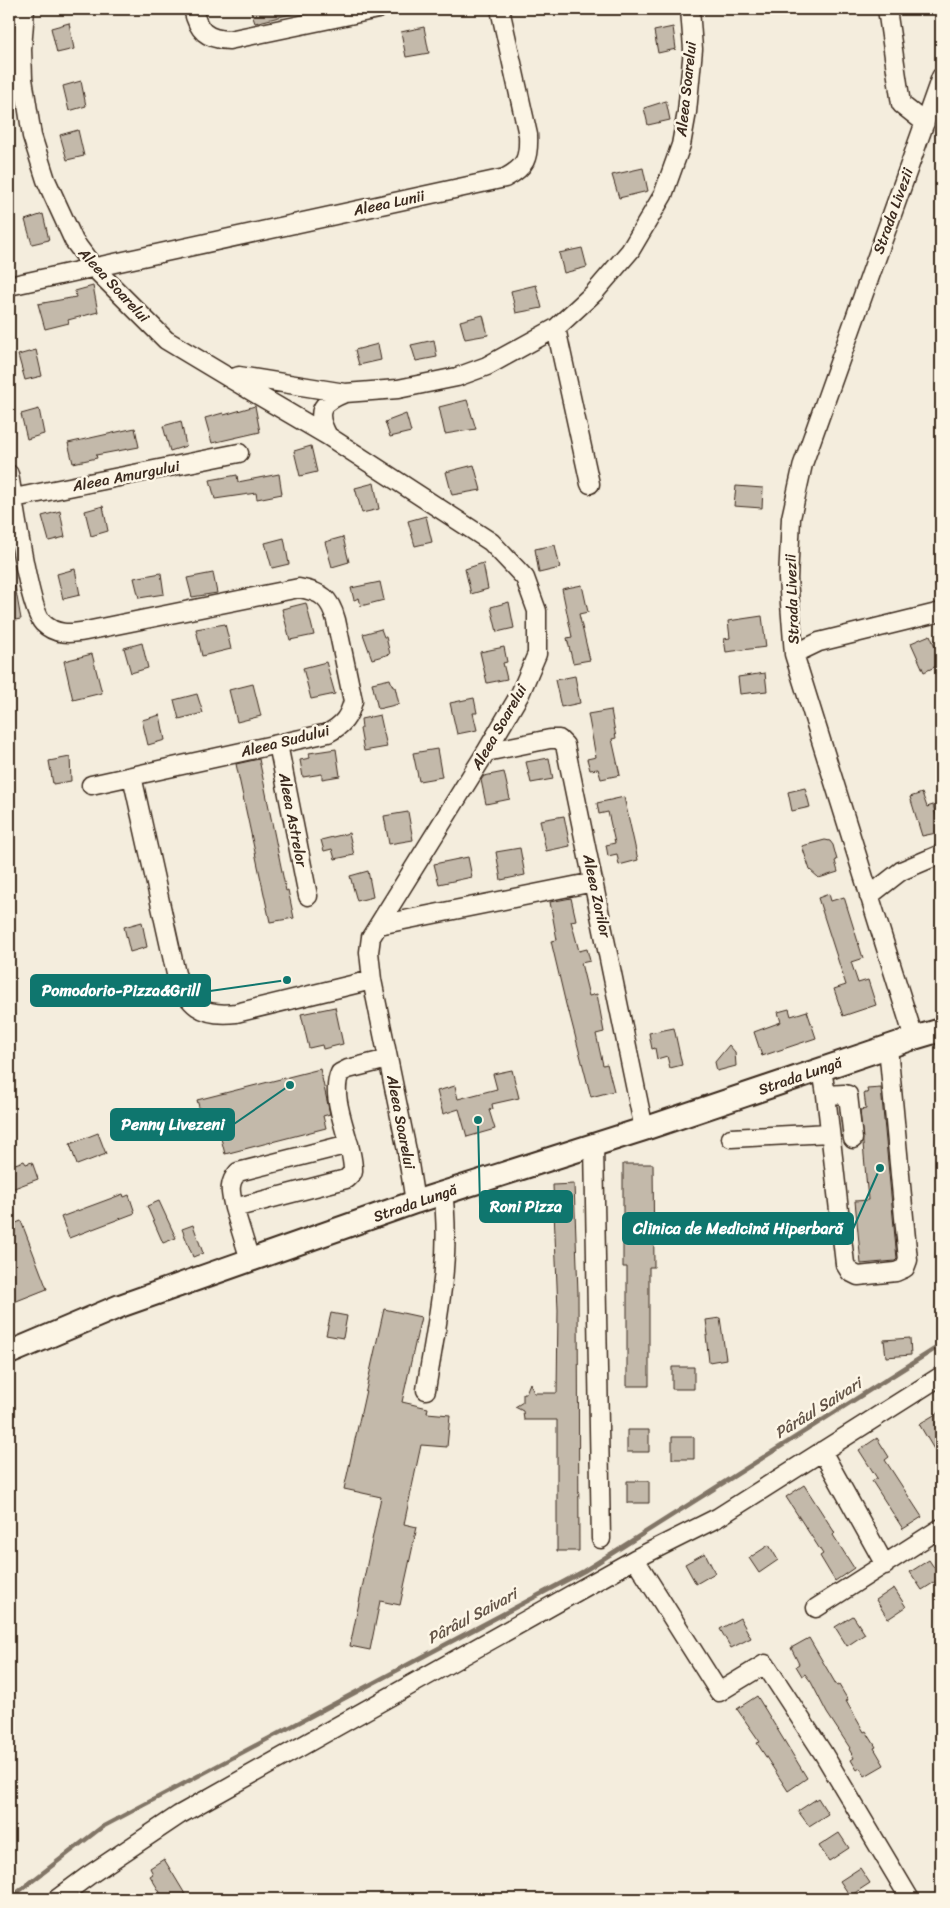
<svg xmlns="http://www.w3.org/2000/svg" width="950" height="1908" viewBox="0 0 950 1908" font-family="Sriracha,sans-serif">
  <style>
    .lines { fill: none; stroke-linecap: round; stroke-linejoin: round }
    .stream { stroke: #817466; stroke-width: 4.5 }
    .building { fill: #c3b9aa; stroke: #3b2a1e }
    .minor-casing { stroke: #3b2a1e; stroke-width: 21 }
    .major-casing { stroke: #3b2a1e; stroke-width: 26 }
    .minor { stroke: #fcf5e5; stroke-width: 18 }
    .major { stroke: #fcf5e5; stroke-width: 22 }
    .labels { text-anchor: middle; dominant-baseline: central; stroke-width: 5; stroke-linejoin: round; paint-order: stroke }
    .street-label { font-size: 15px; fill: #3b2a1e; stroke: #fcf5e5 }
    .water-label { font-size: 16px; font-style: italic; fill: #645548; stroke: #fcf5e5 }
    .leader { fill: none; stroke: #0f766e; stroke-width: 2 }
    .callout-dot { fill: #0f766e; stroke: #fcf5e5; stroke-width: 2 }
    .callout { fill: #0f766e; stroke: #0f766e; stroke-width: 2 }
    .callout-label { font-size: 16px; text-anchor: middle; font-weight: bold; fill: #fff }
  </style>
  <rect width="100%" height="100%" fill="#f4eddd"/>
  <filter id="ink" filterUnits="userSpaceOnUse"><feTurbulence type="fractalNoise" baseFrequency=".02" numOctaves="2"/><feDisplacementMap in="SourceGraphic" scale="10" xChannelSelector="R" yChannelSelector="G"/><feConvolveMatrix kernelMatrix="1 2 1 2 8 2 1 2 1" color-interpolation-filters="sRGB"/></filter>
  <g filter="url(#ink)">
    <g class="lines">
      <path class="stream" d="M9 1899 102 1827 584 1571 941 1345"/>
    </g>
    <path class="building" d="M250 9H294L295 13 255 23Z
      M69 23 74 49 57 53 51 28Z
      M424 27 429 53 406 57 401 32Z
      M673 27 676 49 658 53 654 31Z
      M81 81 86 106 69 111 63 86Z
      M666 101 670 120 648 125 644 108Z
      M78 130 84 156 67 160 60 135Z
      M643 168 648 191 619 198 612 175Z
      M43 214 49 240 32 244 25 220Z
      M582 248 587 267 564 273 559 253Z
      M536 285 542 308 516 313 511 291Z
      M93 286 98 312 68 320 69 323 45 329 38 304 76 297 75 291Z
      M483 315 488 335 465 339 460 321Z
      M434 340 437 357 416 361 411 345Z
      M378 344 381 360 359 365 355 350Z
      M36 350 42 376 25 380 18 355Z
      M467 400 476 429 445 434 439 407Z
      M255 406 260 432 212 443 205 418 223 413 224 415Z
      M39 409 44 434 27 439 21 414Z
      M406 414 411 432 390 437 385 422Z
      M181 421 186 446 170 451 163 426Z
      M135 428 139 447 96 455 97 458 73 463 68 443Z
      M311 446 317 472 300 476 294 451Z
      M474 465 481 490 452 495 446 472Z
      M279 474 282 494 257 499 256 493 215 499 210 480 237 475 238 482Z
      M374 483 379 509 362 513 355 488Z
      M736 486 763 488 762 508 734 506Z
      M103 506 108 531 91 536 85 511Z
      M60 511 65 537 49 541 42 516Z
      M426 516 432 542 415 546 408 521Z
      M343 537 349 562 332 567 325 542Z
      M284 538 289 564 272 568 265 543Z
      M555 545 560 568 539 573 535 549Z
      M483 563 488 589 471 594 465 569Z
      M75 569 80 595 63 599 57 574Z
      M161 573 164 594 139 598 134 578Z
      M213 573 217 593 192 597 187 578Z
      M380 582 384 600 361 606 359 598 354 600 351 588Z
      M582 585 588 612 579 614 590 660 573 663 567 638 572 637 562 589Z
      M15 586 21 619 9 621V587Z
      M509 602 514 628 497 632 491 607Z
      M306 603 314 635 290 640 282 609Z
      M762 616 766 647 726 652 724 639 730 638 728 621Z
      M225 624 231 649 202 656 196 629Z
      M381 629 384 637H386L390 654 372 659 363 634Z
      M930 635 941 660V664L924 672 911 643Z
      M142 643 148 668 131 673 124 648Z
      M504 647 507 662 503 663 507 679 487 683 480 652Z
      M92 654 102 693 73 700 64 661Z
      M326 662 335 694 311 699 303 668Z
      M765 673 767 691 740 694 738 677Z
      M575 676 580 703 561 707 555 680Z
      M390 679 393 687H395L399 704 378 709 372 683Z
      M253 684 261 716 237 722 229 690Z
      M197 694 203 713 179 719 174 700Z
      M474 698 477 713H473L477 730 457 734 450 703Z
      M611 710 616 738 612 739 620 775 601 779 598 769 590 770 587 759 596 757 588 714Z
      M160 715 165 740 148 745 142 720Z
      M380 715 387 747 364 751 360 729 362 728 361 719Z
      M336 749 340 776 322 779V774L303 777 300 760 310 758 309 753Z
      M437 749 442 777 419 781 413 753Z
      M70 757 71 781 53 784 49 761Z
      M549 758 553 779 531 783 526 762Z
      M259 759 286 891 288 890 294 918 270 922 236 764Z
      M504 772 510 799 486 804 481 780 484 776Z
      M805 788 810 807 792 811 788 792Z
      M922 793 927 807 933 805 941 832 922 836 910 797Z
      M624 797 638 860 619 865 617 854 608 856 606 845 615 843 608 812 599 814 597 803Z
      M408 812 413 840 389 844 384 816Z
      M564 816 570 846 546 851 540 820Z
      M349 833 354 855 335 859 332 849 324 851 321 840Z
      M825 840 830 841 833 845 837 860 835 861 838 872 819 878 810 870 802 846Z
      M520 848 525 875 501 880 496 852Z
      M468 857 472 877 439 884 434 864Z
      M368 871 373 897 357 901 350 876Z
      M829 894 831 901 844 897 863 958 851 962 858 983 868 980 876 1005 843 1016 834 989 846 985 818 898Z
      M571 898 576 920 571 921 579 951 587 949 590 961 581 963 589 996 597 994 599 1005 604 1032 596 1034 603 1065 607 1064 614 1091 591 1097 569 1012 568 1013 551 941 557 940 550 902Z
      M142 922 147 947 130 952 124 927Z
      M335 1007 343 1044 323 1049 322 1045 309 1048 301 1014Z
      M789 1009 791 1016 807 1011 816 1038 762 1056 754 1032 781 1022 778 1012Z
      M674 1028 682 1065 670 1068 667 1056 657 1059 655 1048 652 1049 649 1033Z
      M729 1045 735 1052 736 1066 717 1071 715 1062Z
      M320 1069 330 1114 323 1116 326 1128 225 1154 214 1111 201 1114 197 1100Z
      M512 1070 519 1098 492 1104 493 1109 489 1110 495 1129 467 1137 459 1109 443 1114 437 1091 455 1086 458 1099 497 1089 493 1074Z
      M881 1088 897 1259 895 1261 861 1264 855 1201 868 1200 860 1110 866 1109 864 1093H868L867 1089Z
      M98 1133 106 1154 77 1165 70 1144Z
      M24 1161 26 1164 32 1162 38 1179 9 1190V1166Z
      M623 1164H653L654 1267H649V1386H627V1267H623Z
      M574 1184 578 1293 579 1551H557V1420H524L523 1411 515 1407 523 1402V1393H526L530 1383 534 1393H557L558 1310 553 1185Z
      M123 1194 124 1197 129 1195 135 1213 69 1238 61 1217Z
      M159 1201 176 1238 163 1243 147 1206Z
      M21 1221 47 1289 9 1304V1226Z
      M193 1225 203 1253 193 1257 182 1229Z
      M384 1309 421 1317 402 1402 428 1408 427 1413 450 1415 447 1447 421 1445 404 1524 417 1527 400 1605 380 1601 370 1650 350 1646 381 1497 344 1489Z
      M331 1313 347 1316 343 1338 326 1335Z
      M720 1318 726 1359 709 1362 706 1335H708L706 1320Z
      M910 1338 911 1355 886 1357 884 1340Z
      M672 1367H694V1389H672Z
      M941 1411V1461L919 1424Z
      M627 1430H649V1452H627Z
      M672 1437H694V1459H672Z
      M877 1438 889 1457 885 1460 922 1517 903 1529 872 1481 877 1478 859 1450Z
      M627 1481H649V1503H627Z
      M804 1485 835 1533 833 1535 854 1568 835 1581 820 1556 823 1554 786 1497Z
      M769 1545 778 1560 759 1573 749 1558Z
      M705 1553 715 1573 696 1584 685 1564Z
      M929 1560 941 1578 922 1590 910 1572Z
      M894 1588 906 1607 888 1619 876 1600Z
      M853 1616 865 1634 847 1646 835 1627Z
      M740 1618 751 1638 731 1648 720 1629Z
      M809 1638 837 1686 839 1685 848 1700 846 1701 864 1732 866 1731 876 1747 874 1748 884 1765 865 1776 860 1768 857 1770 851 1760 854 1758 849 1749 850 1748 827 1713 811 1682 805 1674 802 1676 796 1666 799 1664 791 1648Z
      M757 1696 807 1778 788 1791 757 1743 760 1742 737 1709Z
      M818 1798 828 1814 809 1826 798 1811Z
      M839 1833 849 1848 829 1861 819 1846Z
      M164 1859 188 1899H164L150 1876 153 1874 150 1868Z
      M860 1868 870 1883 850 1896 840 1881Z"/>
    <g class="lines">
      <defs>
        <path id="minor" d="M25 9 22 49 23 79 32 136 46 180 74 241 94 268 166 340 231 379 239 376 345 393 398 389 457 377 487 366 556 328 594 293 630 251 663 195 681 145 687 112 693 49 690 9
          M193 9C198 31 206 39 229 40L378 9
          M887 9 901 104 925 123
          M9 286 505 178C526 167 529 158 528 135L500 9
          M556 328 590 484
          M231 379 328 436 491 542 525 578 537 611V654L520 694 486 752 371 937 369 952 372 980 407 1151 415 1202
          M328 436C315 412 320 403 345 393
          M9 474C14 502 28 608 43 623 55 635 70 634 86 631L299 588C322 592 330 598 336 620L353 701C349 717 343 725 328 733L132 776 176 974C188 1005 201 1017 236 1013L372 980
          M14 498 239 453
          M794 654 819 642 941 612
          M278 744 308 896
          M486 752 550 739H559L565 745 644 1129
          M91 785 132 776
          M869 896 901 871 941 854
          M379 925 594 882
          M914 1038 794 654 788 579 791 518 803 464 941 77
          M822 1069 826 1095 844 1094 848 1095 853 1139
          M826 1095 845 1264 850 1272 858 1276 896 1272 905 1268 908 1260 888 1047
          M731 1138 830 1133
          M349 1144 238 1172C227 1184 231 1194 234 1208L346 1179 353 1172C354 1143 328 1099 340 1073L348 1069 388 1059
          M594 1145 601 1539
          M234 1208 250 1260
          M426 1390C436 1325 452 1259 443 1193
          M822 1451 885 1565
          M635 1559 719 1692 765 1664 823 1753 910 1899
          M816 1608 941 1528
          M57 1899 88 1876 179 1815 635 1559 717 1518 941 1376"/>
        <path id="major" d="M9 1353 120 1306 415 1202 644 1129 914 1038 941 1030"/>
      </defs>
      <use href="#minor" class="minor-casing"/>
      <use href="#major" class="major-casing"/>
      <use href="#minor" class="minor"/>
      <use href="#major" class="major"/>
    </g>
  </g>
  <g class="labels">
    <g class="street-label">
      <text transform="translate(686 89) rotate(-84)">Aleea Soarelui</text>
      <text transform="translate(389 203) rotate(-12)">Aleea Lunii</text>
      <text transform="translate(893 211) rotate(-70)">Strada Livezii</text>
      <text transform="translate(114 285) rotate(47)">Aleea Soarelui</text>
      <text transform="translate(126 476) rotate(-11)">Aleea Amurgului</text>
      <text transform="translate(792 599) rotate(-92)">Strada Livezii</text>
      <text transform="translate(499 727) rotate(-60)">Aleea Soarelui</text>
      <text transform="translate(285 741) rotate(-14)">Aleea Sudului</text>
      <text transform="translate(293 820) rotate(79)">Aleea Astrelor</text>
      <text transform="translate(597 896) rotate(78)">Aleea Zorilor</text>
      <text transform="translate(800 1076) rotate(-19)">Strada Lungă</text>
      <text transform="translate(401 1122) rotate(79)">Aleea Soarelui</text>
      <text transform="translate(415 1203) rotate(-19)">Strada Lungă</text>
    </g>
    <g class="water-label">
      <text transform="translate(818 1408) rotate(-32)">Pârâul Saivari</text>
      <text transform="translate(472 1616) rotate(-28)">Pârâul Saivari</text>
    </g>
  </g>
  <path class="leader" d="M287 980L210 991M290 1085L234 1124M478 1120L480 1206M880 1168L853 1229"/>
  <g class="callout-dot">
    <circle cx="287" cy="980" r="5"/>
    <circle cx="290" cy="1085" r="5"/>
    <circle cx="478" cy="1120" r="5"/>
    <circle cx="880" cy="1168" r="5"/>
  </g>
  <g class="callout">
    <rect x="31" y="975" width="179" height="31" rx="5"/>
    <rect x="111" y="1109" width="123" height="31" rx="5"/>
    <rect x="480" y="1191" width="92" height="31" rx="5"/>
    <rect x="623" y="1213" width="230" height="31" rx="5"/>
  </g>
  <g class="callout-label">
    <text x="121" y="996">Pomodorio-Pizza&amp;Grill</text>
    <text x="173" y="1130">Penny Livezeni</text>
    <text x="526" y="1212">Roni Pizza</text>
    <text x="738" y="1234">Clinica de Medicină Hiperbară</text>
  </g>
  <rect width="950" height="1908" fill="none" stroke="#fcf5e5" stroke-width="30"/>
  <rect x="15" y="15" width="920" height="1878" fill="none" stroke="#3b2a1e" stroke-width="2" filter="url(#ink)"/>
</svg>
